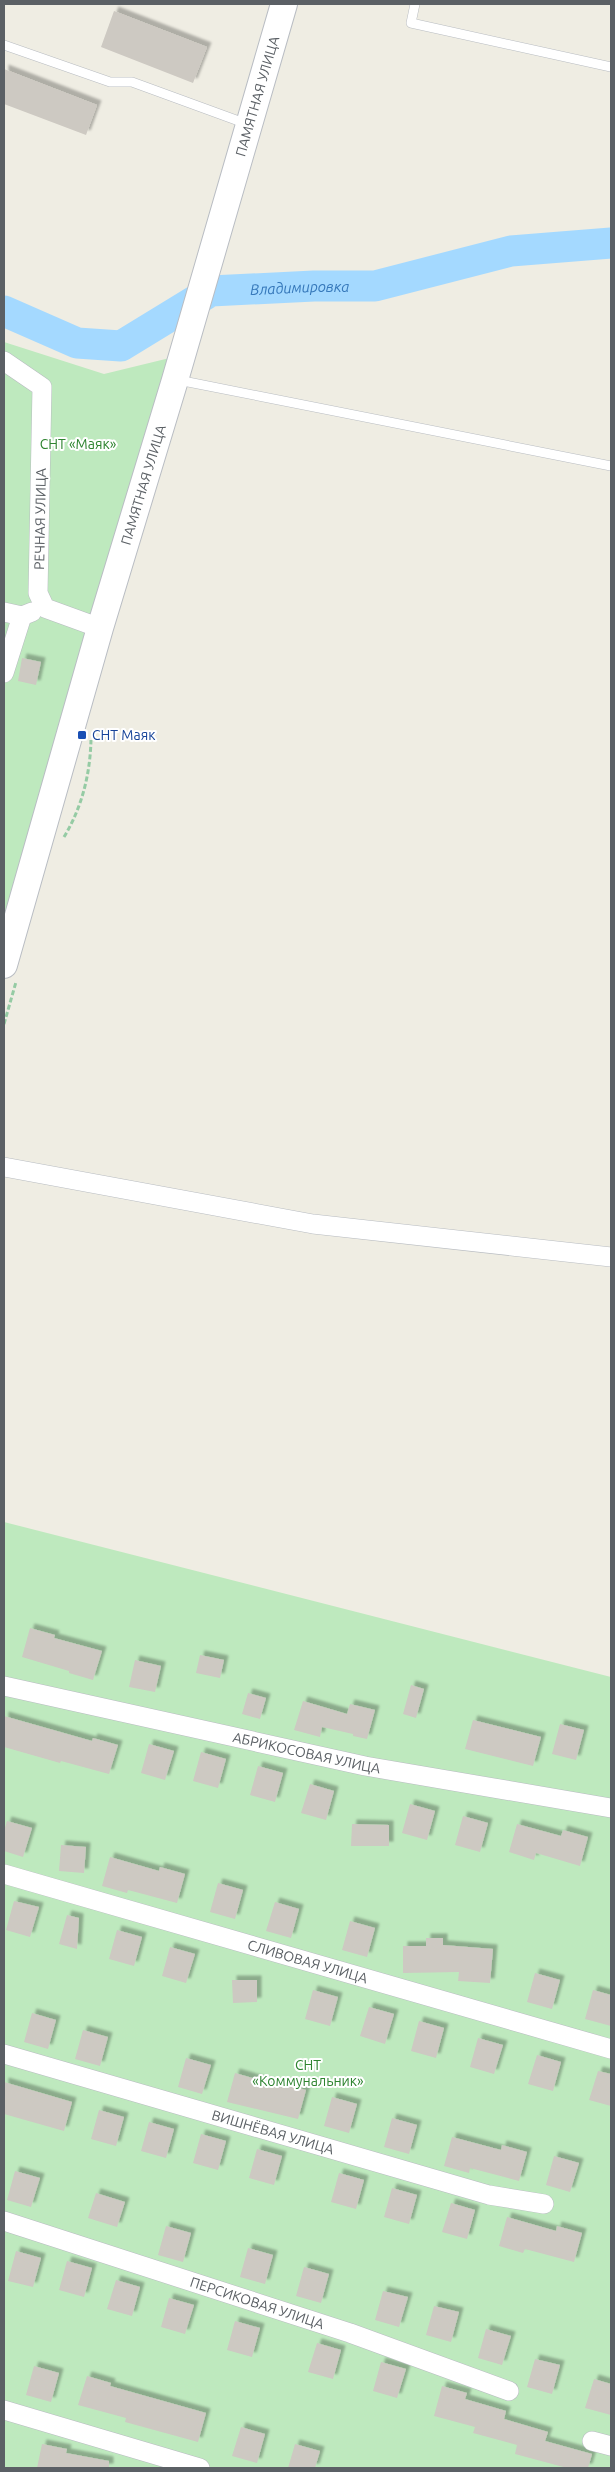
<svg xmlns="http://www.w3.org/2000/svg" width="615" height="2472" viewBox="0 0 615 2472" font-family="Ubuntu,sans-serif">
  <style>
    .green { fill: #bee9be }
    .lines { fill: none; stroke-linecap: round; stroke-linejoin: round }
    .river { stroke: #a4d9ff; stroke-width: 31 }
    .building { fill: #cdc9c2; filter: url(#shadow) }
    .lane-casing { stroke: #b8bcc1; stroke-width: 10 }
    .street-casing { stroke: #b8bcc1; stroke-width: 20 }
    .secondary-casing { stroke: #b9bdc3; stroke-width: 28 }
    .path { stroke: #95cba4; stroke-width: 3; stroke-dasharray: 5 2.5; stroke-linecap: butt }
    .lane { stroke: #fff; stroke-width: 9 }
    .street { stroke: #fff; stroke-width: 19 }
    .secondary { stroke: #fff; stroke-width: 26 }
    .transit-dot { fill: #1a4fb4; stroke: #fff; stroke-width: 2 }
    .labels { text-anchor: middle; dominant-baseline: central; stroke-width: 4; stroke-linejoin: round; paint-order: stroke }
    .street-label { font-size: 14px; fill: #5b6065; stroke: #fff }
    .park-label { font-size: 14px; fill: #2d832f; stroke: #fff }
    .transit-label { font-size: 14px; fill: #164399; stroke: #fff; text-anchor: start }
    .water-label { font-size: 15px; font-style: italic; fill: #3779bb; stroke: #fff }
  </style>
  <defs>
    <filter id="shadow"><feDropShadow dx="4.5" dy="-4.5" stdDeviation="1" flood-color="#0004"/></filter>
  </defs>
  <rect width="100%" height="100%" fill="#efede3"/>
  <path class="green" d="M4 342 104 374 182 355 4 965Z
    M4 1522 611 1677V2468H4Z"/>
  <g class="lines">
    <path class="river" id="s1" d="M4 311 77 343 121 346 211 291 314 286H375L511 251 611 243"/>
  </g>
  <path class="building" d="M114 11 207 47 193 83 101 47Z
    M4 69 97 105 86 135 4 104Z
    M22 658 41 662 36 685 18 681Z
    M30 1628 55 1635 54 1638 102 1651 93 1680 69 1673V1671L22 1657Z
    M200 1655 224 1660 220 1678 196 1673Z
    M135 1660 161 1666 155 1692 129 1687Z
    M411 1685 424 1689 416 1718 403 1714Z
    M248 1693 266 1698 260 1719 242 1714Z
    M303 1701 347 1714 350 1704 375 1710 367 1739 353 1736V1734L322 1727 320 1737 294 1730Z
    M4 1716 92 1741 93 1738 118 1745 109 1774 61 1761 60 1763 4 1747Z
    M473 1720 541 1737 533 1766 465 1749Z
    M560 1724 584 1730 576 1760 552 1754Z
    M149 1744 174 1751 165 1780 141 1773Z
    M201 1752 226 1759 218 1788 193 1781Z
    M258 1766 283 1773 275 1802 250 1795Z
    M310 1784 334 1791 326 1820 301 1813Z
    M410 1804 435 1811 427 1840 402 1833Z
    M463 1816 488 1823 480 1852 455 1845Z
    M7 1821 32 1828 23 1857 4 1851V1831Z
    M352 1824 389 1825V1846H351Z
    M517 1824 561 1836 563 1830 588 1837 580 1866 536 1853 534 1860 509 1852Z
    M61 1845 86 1847 84 1873 59 1871Z
    M110 1857 159 1871 160 1867 185 1874 177 1903 128 1890 127 1893 102 1886Z
    M218 1883 243 1890 235 1919 210 1912Z
    M14 1901 39 1907 30 1937 6 1930Z
    M275 1902 299 1909 291 1938 266 1931Z
    M67 1915 79 1918 77 1949 59 1944Z
    M350 1921 375 1928 367 1957 342 1950Z
    M117 1930 142 1937 134 1966 109 1959Z
    M426 1938H443V1945L493 1949 490 1983 458 1981 459 1972 403 1973V1946H426Z
    M170 1947 195 1954 186 1983 162 1976Z
    M535 1973 560 1980 552 2009 527 2002Z
    M232 1980H257V2002L233 2003Z
    M313 1990 338 1997 330 2026 305 2019Z
    M593 1990 611 1995V2026L585 2019Z
    M369 2007 394 2014 385 2044 360 2036Z
    M32 2013 56 2020 48 2049 24 2042Z
    M419 2021 444 2028 436 2058 411 2051Z
    M83 2030 108 2037 100 2066 75 2059Z
    M478 2038 503 2045 494 2074 470 2067Z
    M537 2055 561 2062 553 2091 528 2084Z
    M186 2058 211 2065 202 2094 178 2087Z
    M598 2071 611 2074V2106L589 2100Z
    M235 2073 280 2086 281 2083 306 2090 298 2119 227 2102Z
    M4 2082 72 2102 64 2131 4 2114Z
    M332 2097 357 2104 349 2133 324 2126Z
    M99 2110 124 2117 116 2146 91 2139Z
    M392 2118 417 2125 409 2154 384 2147Z
    M149 2122 174 2129 166 2158 141 2151Z
    M201 2134 226 2141 218 2170 193 2163Z
    M452 2137 501 2150 502 2145 527 2152 519 2181 470 2168 469 2173 444 2166Z
    M257 2149 282 2156 274 2185 249 2178Z
    M554 2156 579 2163 570 2192 546 2185Z
    M15 2171 40 2178 31 2207 7 2200Z
    M339 2173 364 2180 356 2209 331 2202Z
    M392 2188 417 2195 409 2224 384 2217Z
    M96 2193 125 2202 117 2227 88 2218Z
    M451 2203 475 2210 467 2239 442 2232Z
    M507 2217 556 2231 557 2226 582 2233 574 2262 525 2249 523 2253 499 2246Z
    M166 2226 191 2233 183 2262 158 2255Z
    M248 2248 273 2255 265 2284 240 2277Z
    M16 2251 41 2258 33 2287 8 2281Z
    M67 2261 92 2268 84 2297 59 2290Z
    M304 2267 329 2274 321 2303 296 2296Z
    M116 2280 140 2287 132 2316 107 2309Z
    M383 2291 408 2297 399 2327 375 2320Z
    M169 2298 194 2305 185 2334 161 2327Z
    M434 2306 459 2312 451 2342 426 2335Z
    M235 2321 260 2328 252 2357 227 2350Z
    M486 2329 511 2336 502 2365 478 2358Z
    M317 2343 341 2350 333 2379 308 2372Z
    M535 2359 560 2365 552 2394 527 2387Z
    M381 2362 406 2369 397 2398 373 2391Z
    M34 2366 59 2373 51 2402 26 2395Z
    M87 2376 111 2383 110 2386 206 2413 198 2442 125 2422 126 2418 78 2405Z
    M594 2379 611 2384V2415L585 2408Z
    M442 2386 467 2393 465 2399 506 2411 504 2419 548 2432 545 2441 592 2454 588 2468H567L515 2454 517 2445 473 2433 475 2427 434 2416Z
    M241 2427 265 2434 257 2463 232 2456Z
    M42 2444 67 2449 66 2453 109 2461V2468H37Z
    M295 2444 320 2451 315 2468H288Z"/>
  <g class="lines">
    <defs>
      <path id="lane" d="M415 4 411 23 611 67
        M4 45 110 82H132L247 124
        M178 380 611 466"/>
      <g id="street">
        <path d="M4 361 42 387 38 593 45 608 100 628"/>
        <path d="M4 612 22 616 32 612"/>
        <path d="M4 673 22 616"/>
        <path d="M4 1167 313 1224 611 1257"/>
        <path id="s2" d="M4 1686 365 1766 611 1808"/>
        <path id="s3" d="M4 1874 611 2049"/>
        <path id="s4" d="M4 2054 489 2195 544 2204"/>
        <path id="s5" d="M4 2221 350 2333 509 2391"/>
        <path d="M4 2410 200 2468"/>
        <path d="M592 2441 611 2446"/>
      </g>
      <g id="secondary">
        <path id="s6" d="M4 965 100 628 175 380 284 4"/>
      </g>
    </defs>
    <use href="#lane" class="lane-casing"/>
    <use href="#street" class="street-casing"/>
    <use href="#secondary" class="secondary-casing"/>
    <path class="path" d="M64 837C82 807 90 775 91 740
      M4 1024 16 982"/>
    <use href="#lane" class="lane"/>
    <use href="#street" class="street"/>
    <use href="#secondary" class="secondary"/>
  </g>
  <rect class="transit-dot" x="77" y="730" width="10" height="10" rx="2.5"/>
  <g class="labels">
    <g class="street-label">
      <text stroke="none"><textPath href="#s6" startOffset="905">ПАМЯТНАЯ УЛИЦА</textPath></text>
      <text stroke="none"><textPath href="#s6" startOffset="500">ПАМЯТНАЯ УЛИЦА</textPath></text>
      <text transform="translate(40 519) rotate(-89)">РЕЧНАЯ УЛИЦА</text>
      <text stroke="none"><textPath href="#s2" startOffset="310">АБРИКОСОВАЯ УЛИЦА</textPath></text>
      <text stroke="none"><textPath href="#s3" startOffset="316">СЛИВОВАЯ УЛИЦА</textPath></text>
      <text stroke="none"><textPath href="#s4" startOffset="280">ВИШНЁВАЯ УЛИЦА</textPath></text>
      <text stroke="none"><textPath href="#s5" startOffset="266">ПЕРСИКОВАЯ УЛИЦА</textPath></text>
    </g>
    <g class="park-label">
      <text x="78" y="444">СНТ «Маяк»</text>
      <text x="308" y="2065">СНТ<tspan x="308" dy="16">«Коммунальник»</tspan></text>
    </g>
    <g class="transit-label">
      <text x="92" y="735">СНТ Маяк</text>
    </g>
    <g class="water-label">
      <text stroke="none"><textPath href="#s1" startOffset="318">Владимировка</textPath></text>
    </g>
  </g>
  <rect width="615" height="2472" fill="none" stroke="#5b6065" stroke-width="10"/>
</svg>
